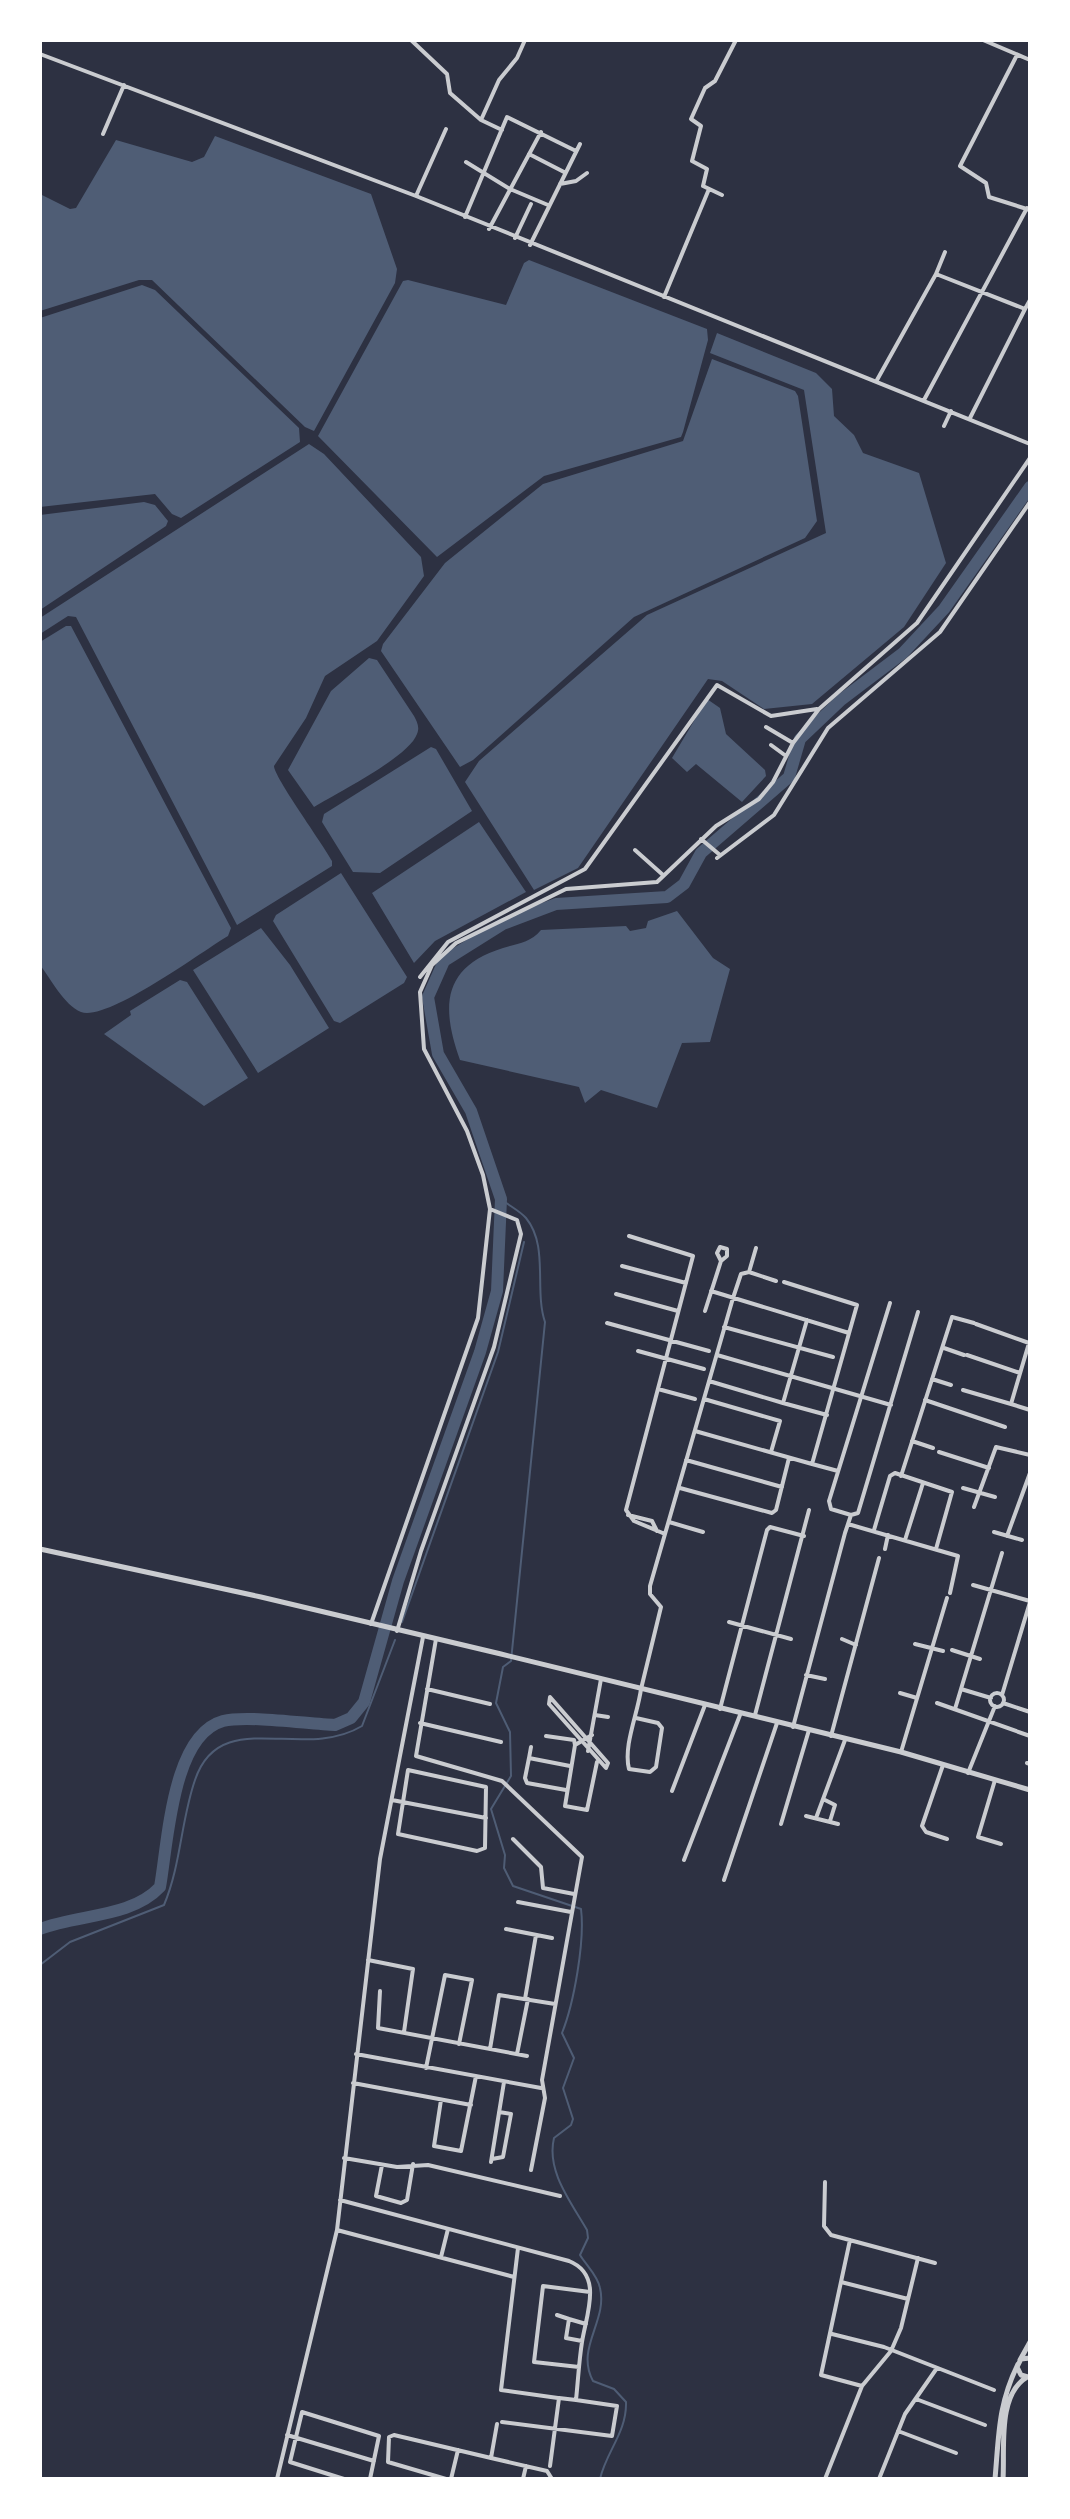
<svg xmlns="http://www.w3.org/2000/svg" width="1070" height="2519" viewBox="0 0 1070 2519" font-family="'Fira Sans',sans-serif">
  <style>
    .water { fill: #4f5d75 }
    .lines { fill: none; stroke-linecap: round; stroke-linejoin: round }
    .stream { stroke: #4f5d75; stroke-width: 2 }
    .river { stroke: #4f5d75; stroke-width: 12 }
    .minor { stroke: #caccd0; stroke-width: 4 }
    .tertiary { stroke: #caccd0; stroke-width: 5 }
  </style>
  <rect width="100%" height="100%" fill="#2d3142"/>
  <path class="water" d="M215 136 371 194 397 269 395 283 314 431 305 427 152 280H139L40 311V194L70 209 76 208 116 140 192 162 204 157Z
    M529 260 707 329 708 340 683 432 681 437 544 476 437 557 318 436 403 281 408 280 506 305 524 263Z
    M142 285 155 290 299 428 300 442 181 518 172 514 155 494 40 507V318Z
    M717 333 816 373 832 389 834 416 854 435 863 453 919 473 946 563 904 627 812 704 764 709 722 681 708 679 578 868 534 890 465 782 479 761 647 615 826 533 804 390 710 353Z
    M712 359 795 391 798 396 817 521 805 538 634 617 473 760 460 767 381 651 383 644 445 563 543 484 683 441Z
    M309 444 324 454 421 557 424 576 377 641 325 676 306 718 274 766C274 777 323 844 332 861V866L237 925 76 617 68 616 40 634V618Z
    M144 502 155 505 168 521 166 526 40 610V515Z
    M66 626H71L231 928 228 936C201 952 107 1022 81 1012 64 1005 51 979 40 965V642Z
    M369 658 377 660 414 716C417 722 420 727 417 734 409 757 337 793 314 807L288 770 331 691Z
    M707 699 720 708 726 734 765 770 766 776 742 802 696 764 687 772 672 758Z
    M431 747 436 749 472 811 380 873 353 872 322 822 324 814Z
    M479 822 526 892 435 941 414 963 372 893Z
    M341 873 407 977 404 983 340 1023 334 1021 273 921 276 915Z
    M677 911 713 958 730 969 710 1042 682 1043 657 1108 601 1090 585 1103 579 1087 460 1060C441 1007 442 967 503 948 519 943 530 943 541 930L626 926 630 931 646 928 648 921Z
    M261 928 290 965 329 1028 258 1073 193 970Z
    M180 980 187 982 248 1078 204 1106 104 1034 131 1015 130 1011Z"/>
  <g class="lines">
    <path class="stream" d="M501 1199C508 1205 520 1211 526 1218 549 1246 534 1290 545 1322L511 1661 503 1667 496 1703 510 1732 511 1776 491 1809 505 1855 504 1868 513 1886 581 1909C585 1941 574 2003 562 2033L574 2058 563 2088 573 2119 571 2125 554 2138C546 2171 571 2202 587 2230L588 2238 580 2255C586 2265 598 2276 600 2288 608 2321 575 2348 593 2381L614 2389 626 2402C627 2432 606 2452 600 2479
      M402 1622 498 1352 524 1242
      M40 1965 70 1942 164 1905C181 1865 181 1820 195 1780 220 1705 302 1762 362 1726L395 1640"/>
    <path class="river" d="M40 1929C78 1914 131 1918 160 1887 168 1842 172 1735 223 1721 247 1715 308 1724 335 1725L351 1718 364 1702 398 1581 480 1352 497 1291 501 1199 471 1111 438 1054 428 997 444 961 503 924 556 904 667 897 684 884 701 853 789 777 800 739 841 700 903 653 944 609 1030 487"/>
    <path class="minor" d="M411 40 447 74 450 93 481 120 502 130
      M983 40 1030 60
      M40 54 416 196 1030 444
      M1017 55 960 166 986 183 989 197 1030 210
      M481 120 499 80 517 58 525 40
      M103 134 124 85
      M529 154 564 172
      M466 162 510 189 548 205
      M560 184 576 181 587 173
      M722 195 703 186 707 169 692 161 701 126 691 119 705 88 715 81 736 40
      M416 196 446 129
      M465 217 507 117 576 151
      M489 229 541 132
      M515 238 531 204
      M530 245 580 144
      M936 274 945 252
      M664 297 709 189
      M1025 309 1030 300
      M877 380 936 274 1025 309 970 418
      M924 400 1027 208
      M944 426 951 411
      M766 727 793 743
      M771 745 786 756
      M701 839 720 855
      M635 850 663 875
      M717 858 774 815 828 728 940 632 1030 502
      M420 977 448 942 585 869 717 685 771 716 817 709
      M629 1236 693 1256 626 1510 634 1521 665 1534
      M756 1248 749 1272 776 1281
      M622 1266 686 1283
      M784 1282 857 1305 812 1464 838 1471
      M711 1291 849 1333
      M616 1294 678 1311
      M705 1311 721 1261 727 1256V1249L720 1247 717 1253 721 1261
      M607 1323 709 1351
      M976 1324 1029 1343 1011 1404 1030 1410
      M724 1327 833 1357
      M944 1348 964 1355
      M638 1351 704 1369
      M717 1355 891 1405
      M967 1355 1020 1373
      M932 1379 951 1385
      M709 1381 783 1403 807 1320
      M658 1389 695 1399
      M963 1390 1011 1404
      M704 1399 780 1421 771 1452
      M925 1400 1005 1427
      M783 1403 827 1415
      M695 1431 812 1464
      M912 1441 933 1448
      M939 1452 989 1468
      M686 1460 782 1487
      M901 1476 952 1317 974 1323
      M680 1488 772 1513 776 1510 789 1458
      M963 1488 995 1497
      M974 1507 996 1447 1030 1455
      M628 1515 652 1521 657 1531
      M851 1515 831 1509 829 1501 890 1303
      M669 1522 703 1532
      M848 1524 958 1556 950 1593
      M874 1530 890 1476 895 1473 952 1492 936 1549
      M994 1532 1022 1540
      M1007 1536 1030 1473
      M905 1540 923 1483
      M885 1549 888 1535
      M973 1585 1030 1601
      M729 1622 791 1639
      M371 1624 478 1318 490 1209
      M397 1631 421 1551 494 1347 521 1234 517 1220 490 1209 483 1175 467 1131 424 1049 420 992 432 965 456 943 566 889 657 882 716 826 759 799 773 782 793 743 819 709 917 623 1030 458
      M436 1639 416 1756 502 1781 582 1857 542 2080 545 2098 531 2170
      M842 1639 856 1645
      M915 1644 943 1651
      M952 1650 980 1659
      M806 1675 825 1679
      M427 1689 490 1704
      M900 1693 917 1698
      M990 1700a7 7 0 1 1 14 0a7 7 0 1 1-14 0Z
      M1002 1695 1030 1602
      M550 1697 608 1763 606 1768 549 1704Z
      M991 1698 961 1689 1002 1553
      M937 1703 1030 1736
      M1003 1703 1030 1712
      M720 1709 767 1530 770 1527 804 1536
      M955 1709 961 1689
      M595 1715 608 1717
      M755 1715 809 1510
      M636 1718 658 1723 662 1728 656 1767 650 1772 629 1769C623 1746 638 1713 641 1689L661 1607 650 1594V1586L733 1298 741 1274 749 1272
      M420 1723 501 1742
      M793 1727 845 1533 851 1515 858 1513 918 1312
      M592 1735 575 1745 565 1806 587 1810 597 1762
      M546 1736 574 1740 575 1745
      M831 1736 879 1558
      M588 1751 601 1679
      M901 1752 947 1598
      M529 1758 531 1747
      M1027 1763 1030 1764
      M943 1765 922 1826 926 1832 947 1839
      M408 1770 486 1787 485 1848 477 1851 398 1834Z
      M968 1773 995 1706
      M995 1780 978 1837 1001 1844
      M566 1790 527 1783 525 1778 529 1758 570 1766
      M672 1791 705 1705
      M392 1800 486 1818
      M825 1800 835 1805 830 1821
      M806 1816 838 1824
      M816 1818 845 1740
      M781 1824 809 1730
      M513 1839 541 1867 543 1888 574 1894
      M684 1860 740 1715
      M724 1880 777 1723
      M518 1902 571 1912
      M506 1929 552 1938
      M368 1960 413 1969 404 2032
      M380 1991 378 2028 527 2056
      M525 1999 536 1935
      M490 2049 499 1995 555 2004
      M356 2054 541 2088
      M517 2054 528 1999
      M426 2068 445 1975 472 1980 459 2044
      M353 2083 471 2105
      M441 2100 434 2146 461 2151 476 2076
      M344 2158 397 2167 428 2165 560 2196
      M492 2159 503 2157 511 2114 499 2112
      M491 2162 504 2082
      M382 2165 376 2196 401 2203 407 2200 413 2164
      M825 2182 824 2226 831 2235 935 2263
      M340 2200 569 2261C604 2275 586 2315 582 2342 579 2361 578 2381 576 2400L559 2398 550 2466
      M337 2230 514 2277
      M850 2240 821 2375 862 2386
      M518 2248 501 2390 558 2398
      M441 2257 448 2229
      M841 2282 908 2299
      M557 2315 569 2319
      M832 2334 884 2347 994 2390
      M582 2341 566 2338 569 2319 586 2324
      M579 2367 534 2362 543 2286 590 2292
      M916 2399 985 2425
      M502 2422 612 2436 617 2406 576 2400
      M497 2424 491 2458 547 2471 552 2479
      M898 2431 956 2453
      M287 2435 374 2461
      M277 2479 337 2230 380 1859 423 1637
      M344 2479 290 2462 302 2412 379 2436 370 2479
      M446 2479 388 2462 389 2437 394 2435 491 2458
      M451 2479 458 2450
      M523 2479 526 2466
      M825 2479 862 2386 891 2351 901 2328 918 2258
      M879 2479 905 2414 937 2368"/>
    <path class="tertiary" d="M40 1549 261 1597 501 1654 901 1752 1030 1790
      M1020 2360 1030 2342
      M1028 2377 1021 2375 1017 2367 1021 2359 1030 2358
      M995 2479C999 2434 998 2405 1018 2364
      M1003 2479C1005 2449 997 2395 1027 2377"/>
  </g>
  <rect width="1070" height="2519" fill="none" stroke="#ffffff" stroke-width="84"/>
</svg>
